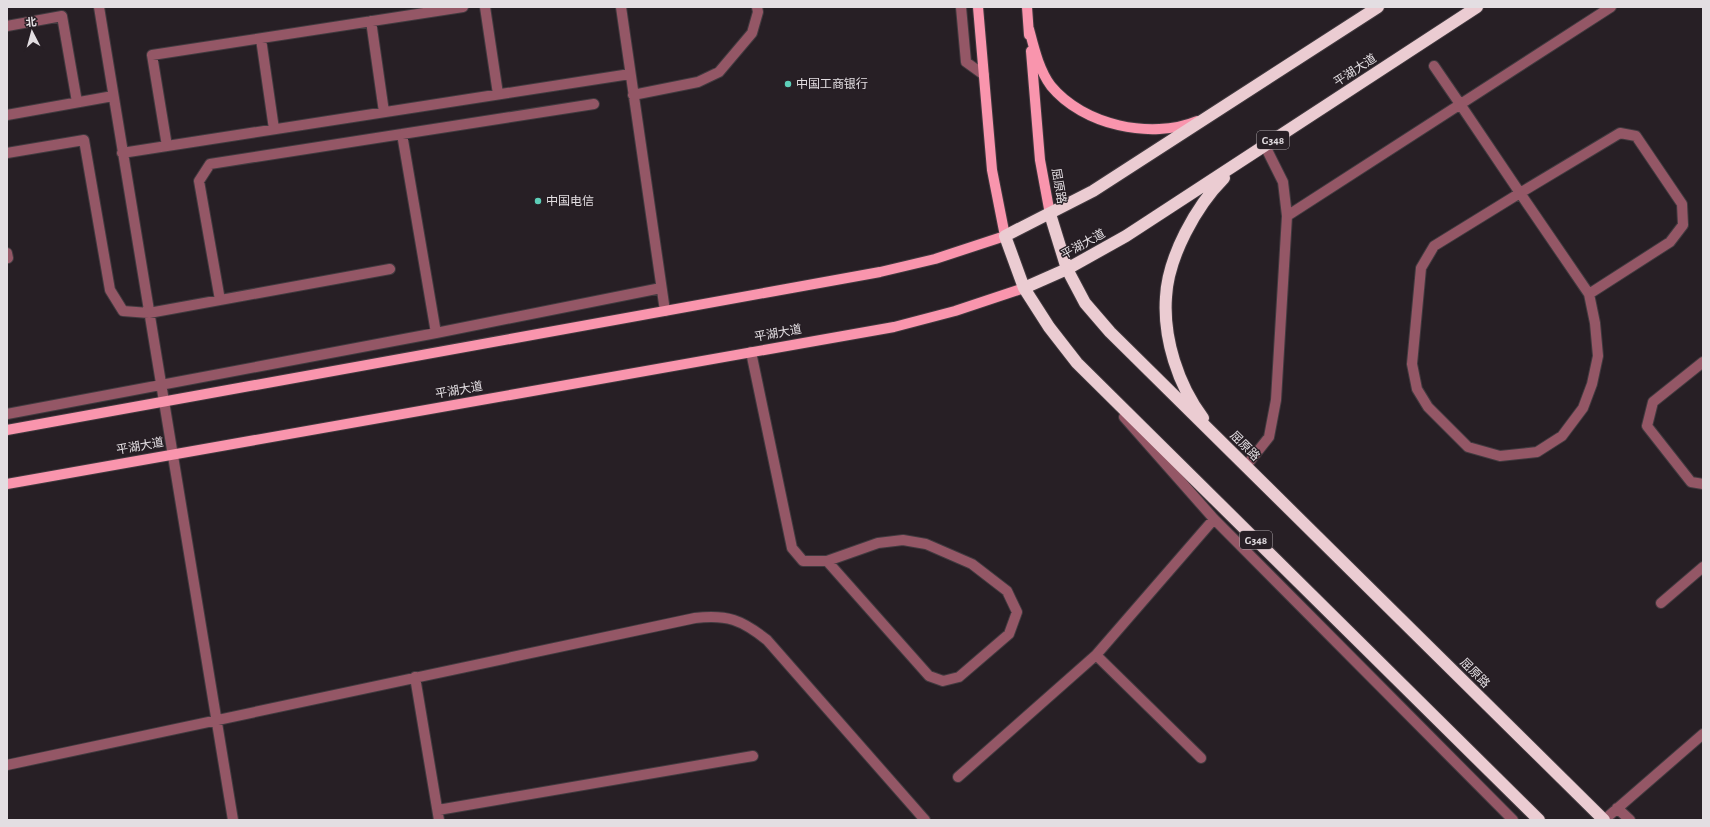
<svg xmlns="http://www.w3.org/2000/svg" width="1710" height="827" viewBox="0 0 1710 827" font-family="'Alegreya Sans','Noto Sans SC',sans-serif">
  <style>
    .lines { fill: none; stroke-linecap: round; stroke-linejoin: round }
    .minor-casing { stroke: #413a3f; stroke-width: 12 }
    .major-casing { stroke: #413a3f; stroke-width: 12 }
    .highway-casing { stroke: #413a3f; stroke-width: 14 }
    .minor { stroke: #945766; stroke-width: 10 }
    .major { stroke: #f995ad; stroke-width: 10 }
    .highway { stroke: #ebccd2; stroke-width: 12 }
    .poi-dot { fill: #5dceb8; stroke: #271f25; stroke-width: 1.5 }
    .labels { text-anchor: middle; dominant-baseline: central; stroke-width: 3; stroke-linejoin: round; paint-order: stroke }
    .shield { fill: #271f25; stroke: #aba5a9; stroke-width: 1 }
    .shield-label { font-size: 11px; font-weight: bold; fill: #e3dee2 }
    .street-label { font-size: 12px; fill: #e3dee2; stroke: #271f25 }
    .poi-label { font-size: 12px; fill: #e3dee2; stroke: #271f25; text-anchor: start }
  </style>
  <rect width="100%" height="100%" fill="#271f25"/>
  <g class="lines">
    <defs>
      <path id="minor" d="M99 7 233 820
        M485 7 498 94
        M621 7 665 311
        M961 7 966 62 984 75
        M371 21 384 112
        M7 26 62 16 77 102
        M261 39 274 129
        M1434 66 1460 104 1520 193 1589 294 1595 323 1598 356 1592 384 1583 408 1562 436 1537 452 1500 456 1468 447 1428 407 1417 389 1412 364 1421 268 1434 246 1520 193 1620 133 1636 136 1682 204 1683 225 1670 242 1589 294
        M633 95 698 82 719 72 752 33 758 12 757 7
        M7 115 113 96
        M402 134 436 333
        M167 146 152 55 463 7
        M7 153 84 140 110 290 123 311 149 313 390 269
        M122 153 630 74
        M1287 216 1611 7
        M7 253 8 258
        M220 300 199 181 210 164 594 104
        M751 352 792 548 803 561H827L878 543 903 540 926 544 972 564 1007 591 1017 612 1009 634 959 677 943 681 929 676 827 561
        M1703 362 1653 402 1647 426 1691 482 1703 484
        M7 414 436 333 661 288
        M1124 417 1214 519 1513 820
        M1246 466 1269 437 1276 400 1287 216 1283 182 1265 146
        M1661 603 1703 567
        M1096 655 1201 758
        M415 677 439 820
        M7 765 695 618C727 614 742 620 767 640L925 820
        M958 777 1096 655 1214 519
        M1617 808 1630 820
        M438 810 753 756
        M1604 820 1703 734"/>
      <path id="major" d="M1027 7 1029 35
        M1029 29C1034 48 1039 70 1051 86 1083 125 1151 140 1197 121
        M1031 51 1040 160 1050 214
        M7 430 880 272 935 259 1005 236 992 170 978 7
        M7 484 894 327 955 311 1024 288"/>
      <path id="highway" d="M1378 7 1093 191 1005 236 1024 288 1049 327 1077 363 1539 820
        M1050 214 1067 269 1085 303 1110 332 1604 820
        M1024 288 1067 269 1126 236 1477 7
        M1203 418C1178 385 1163 338 1166 297 1168 257 1196 206 1224 178"/>
    </defs>
    <use href="#minor" class="minor-casing"/>
    <use href="#major" class="major-casing"/>
    <use href="#highway" class="highway-casing"/>
    <use href="#minor" class="minor"/>
    <use href="#major" class="major"/>
    <use href="#highway" class="highway"/>
  </g>
  <g class="poi-dot">
    <circle cx="788" cy="84" r="4"/>
    <circle cx="538" cy="201" r="4"/>
  </g>
  <g class="labels">
    <g class="shield">
      <rect x="1257" y="131" width="32" height="18" rx="3"/>
      <rect x="1240" y="531" width="32" height="18" rx="3"/>
    </g>
    <g class="shield-label">
      <text x="1273" y="140">G348</text>
      <text x="1256" y="540">G348</text>
    </g>
    <g class="street-label">
      <text transform="translate(1355 70) rotate(-33)">平湖大道</text>
      <text transform="translate(1059 186) rotate(80)">屈原路</text>
      <text transform="translate(1083 244) rotate(-29)">平湖大道</text>
      <text transform="translate(778 333) rotate(-10)">平湖大道</text>
      <text transform="translate(459 390) rotate(-10)">平湖大道</text>
      <text transform="translate(140 446) rotate(-10)">平湖大道</text>
      <text transform="translate(1245 446) rotate(45)">屈原路</text>
      <text transform="translate(1475 673) rotate(45)">屈原路</text>
    </g>
    <g class="poi-label">
      <text x="796" y="84">中国工商银行</text>
      <text x="546" y="201">中国电信</text>
    </g>
  </g>
  <rect width="1710" height="827" fill="none" stroke="#e3dee2" stroke-width="16"/>
  <g transform="translate(32 32) rotate(354)" stroke="#271f25" stroke-width="3" paint-order="stroke">
  <path d="M0-3L7 15L0 10L-7 15Z" fill="#e3dee2"/>
  <text y="-6" font-size="11" font-weight="bold" text-anchor="middle" fill="#e3dee2">北</text>
  </g>
</svg>
